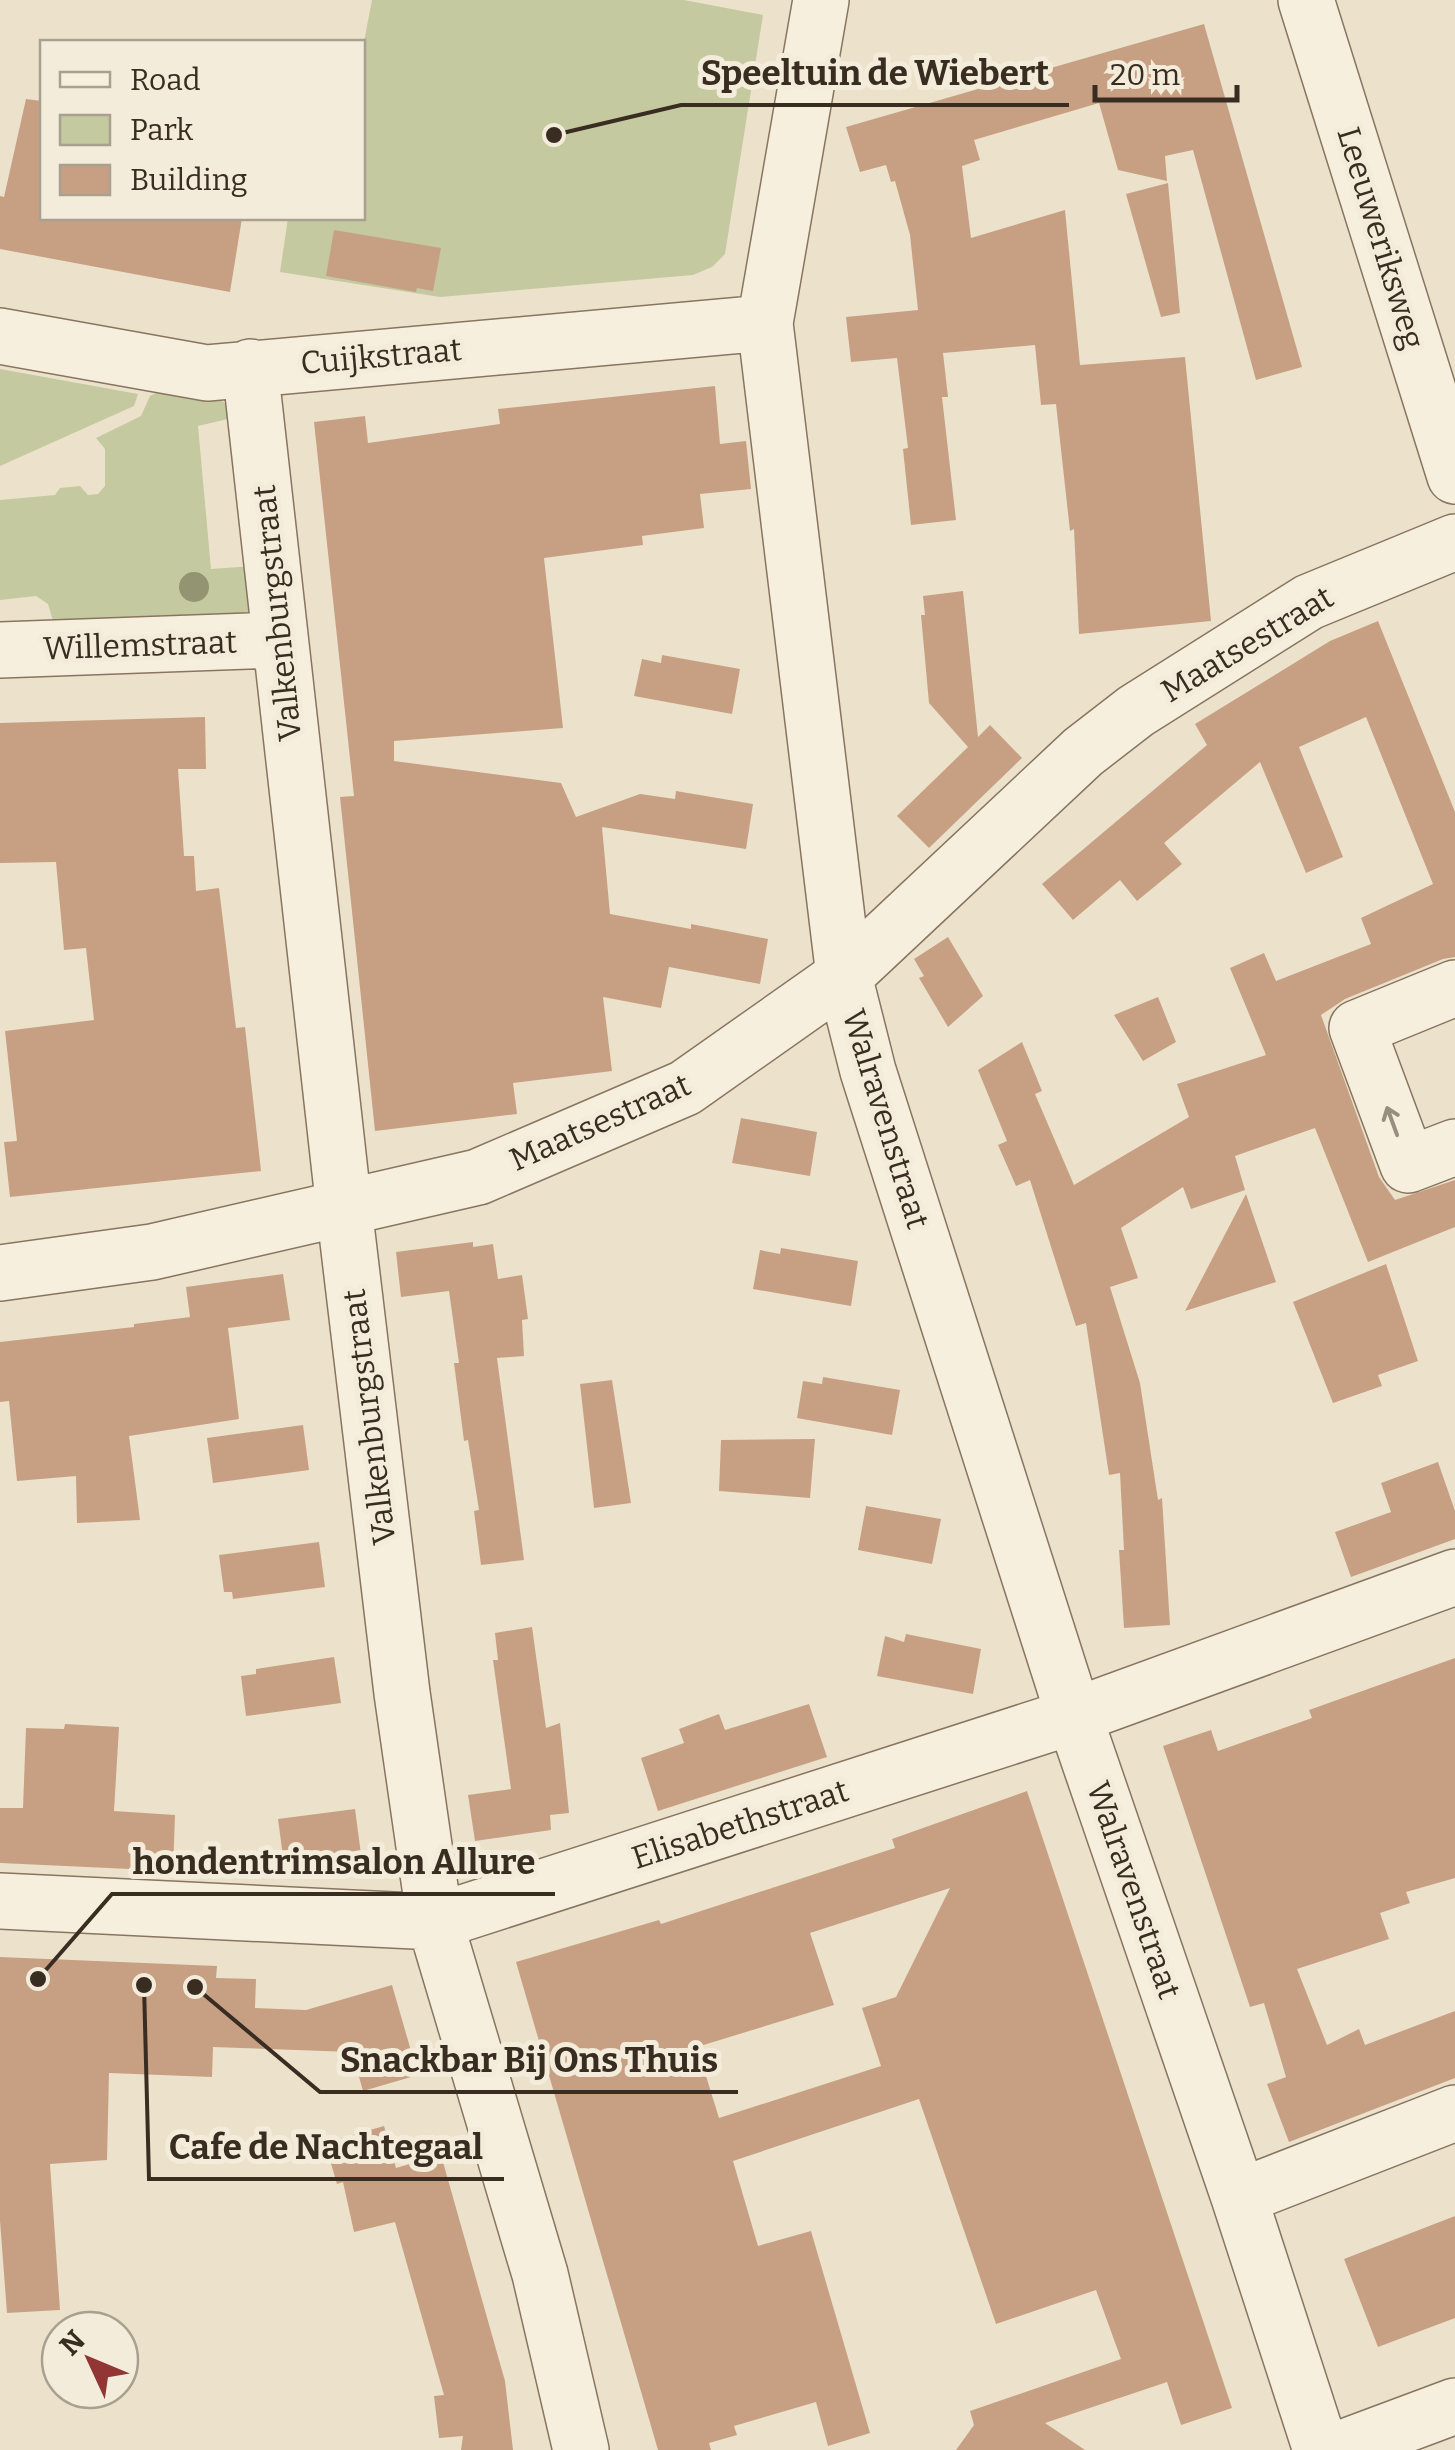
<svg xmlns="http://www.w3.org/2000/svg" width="1455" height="2450" viewBox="0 0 1455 2450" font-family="Bitter,serif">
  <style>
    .green { fill: #c4c99f }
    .building { fill: #c7a084; fill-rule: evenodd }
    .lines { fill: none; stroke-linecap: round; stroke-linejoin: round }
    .minor-casing { stroke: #877560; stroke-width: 58 }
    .minor { stroke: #f7efde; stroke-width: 55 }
    .tree { fill: #929472 }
    .oneway { stroke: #988e80 }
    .labels { text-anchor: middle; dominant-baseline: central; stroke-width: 10; stroke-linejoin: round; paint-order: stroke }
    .street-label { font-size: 32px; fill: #392d22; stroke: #f4ecda }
    .leader { fill: none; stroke: #392d22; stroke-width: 4 }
    .callout-dot { fill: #392d22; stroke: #f4ecda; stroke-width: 4 }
    .callout-label { font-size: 35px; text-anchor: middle; font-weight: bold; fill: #392d22; stroke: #f4ecda; stroke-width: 10; stroke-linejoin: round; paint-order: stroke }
  </style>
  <rect width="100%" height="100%" fill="#ece2cb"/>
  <path class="green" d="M372 0H684L763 15 725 254 712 267 693 275 440 297 280 272 288 218H362V52Z
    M0 369 138 394 134 406 0 466Z
    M160 391C193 391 217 386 236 417L198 426 211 569 253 566 254 605 248 615 48 631 53 621 48 604 36 596 0 600V500L55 495 60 488 80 486 88 495 98 494 105 486V449L96 438 141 416 150 396Z"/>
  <path class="building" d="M1204 24 1302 367 1256 380 1193 150 1165 156 1167 181 1118 170 1099 103 974 140 980 160 962 166 971 238 1065 210 1080 365 1185 357 1211 621 1079 634 1074 529 1070 531 1056 404 1041 405 1035 345 943 353 948 397H942L956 520 911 525 903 449 908 448 897 358 851 362 846 317 918 310 910 235 895 181 891 182 886 165 860 172 846 127Z
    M26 99 42 101V218H242L230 292 0 249V196L4 197Z
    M1168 183 1180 313 1161 317 1126 194Z
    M334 230 441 248 433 291 417 288 416 292 326 276Z
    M715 386 720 444 746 441 751 489 700 494 704 528 642 536 643 545 544 558 563 728 394 741V761L561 783 576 817 640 794 675 799 676 791 753 804 746 849 602 827 610 914 691 929V924L768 939 760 984 669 967 661 1008 603 997 612 1071 513 1083 517 1114 375 1131 340 797 354 796 314 422 365 416 368 443 500 424 498 409Z
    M963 591 978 737 990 725 1022 758 929 848 897 816 968 747 929 703 921 615H925L923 596Z
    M1378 621 1455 812V957L1443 959 1345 999 1321 1015 1379 1177 1395 1200 1455 1180V1227L1368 1262 1315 1128 1235 1156 1245 1190 1191 1209 1183 1187 1121 1228 1138 1278 1110 1287 1140 1383 1158 1500 1162 1498 1170 1625 1124 1628 1119 1550H1124L1120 1473 1109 1475 1086 1323 1076 1326 1030 1180 1016 1186 998 1145 1007 1141 978 1070 1022 1042 1042 1091 1035 1094 1074 1185 1189 1117 1177 1084 1266 1055 1230 968 1264 953 1276 981 1371 944 1361 918 1433 884 1366 717 1299 747 1343 857 1306 873 1260 762 1164 843 1182 864 1137 901 1120 880 1073 920 1042 884 1207 745 1195 724 1330 641Z
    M662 655 740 669 732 714 634 696 642 659 661 663Z
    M205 717 206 769H178L184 856H194L196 891 219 888 236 1028 245 1027 261 1171 10 1197 4 1142 17 1141 5 1031 94 1020 86 948 64 950 56 862 0 863V723Z
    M948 937 983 996 948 1027 919 978 924 976 914 959Z
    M1158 997 1176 1042 1143 1061 1114 1015Z
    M741 1118 817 1132 810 1176 732 1163Z
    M1246 1194 1276 1282 1185 1311Z
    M473 1242V1247L493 1244 498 1279 522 1275 528 1319 522 1320 524 1356 497 1358 524 1560 481 1565 474 1511 479 1510 468 1440 464 1441 454 1363H459L449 1291 401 1297 396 1252Z
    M781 1248 858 1261 851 1306 753 1289 760 1250 780 1254Z
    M1386 1264 1418 1361 1378 1375 1382 1386 1333 1403 1293 1302Z
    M283 1274 290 1320 228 1328 239 1419 129 1436 140 1520 77 1523 76 1476 17 1481 9 1401 0 1402V1342L134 1327V1324L190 1317 186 1287Z
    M823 1377 900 1390 892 1435 797 1418 803 1381 822 1384Z
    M612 1380 631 1503 594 1508 580 1384Z
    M303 1425 309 1470 213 1483 207 1438Z
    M815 1439 810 1498 719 1491 721 1440Z
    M1438 1462 1455 1511V1539L1351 1577 1335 1532 1391 1512 1381 1483Z
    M866 1506 941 1519 932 1564 858 1550Z
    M319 1542 325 1587 233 1599 232 1592H224L219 1555Z
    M532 1627 546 1728 560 1723 569 1813 550 1815 551 1830 475 1841 468 1795 511 1789 493 1660H498L495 1633Z
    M906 1634 981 1649 973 1694 877 1676 885 1636 904 1642Z
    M334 1657 341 1703 246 1716 241 1676 256 1674V1669Z
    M1455 1658V1878L1406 1892 1410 1903 1380 1913 1389 1939 1297 1969 1327 2045 1359 2029 1365 2045 1455 2011V2078L1289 2142 1267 2084 1286 2077 1264 2003 1250 2007 1163 1746 1211 1730 1218 1751 1312 1718 1309 1710Z
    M809 1704 827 1757 658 1811 641 1758 684 1743 679 1729 719 1714 725 1730Z
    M65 1724 119 1727 114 1811 175 1815 173 1871 0 1863V1808H23L26 1728 64 1729Z
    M1027 1791 1232 2408 1181 2425 1167 2382 1045 2423 1085 2450H956L974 2425 970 2411 1121 2359 1096 2290 996 2324 919 2099 733 2161 758 2246 811 2231 870 2433 828 2446 816 2402 734 2426 737 2435 709 2443 711 2450H658L516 1962 659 1920 661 1924 895 1848 892 1839ZM950 1888 896 1997 862 2008 881 2066 719 2118 697 2047 834 2005 810 1933Z
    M355 1809 361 1854 284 1864 278 1819Z
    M0 1957 217 1966 216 1978 256 1979 255 2008 306 2010 392 1985 418 2075 363 2091 352 2052 213 2047 212 2077 109 2073 107 2160 50 2164 60 2310 7 2313 0 2221Z
    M384 2126 396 2168 441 2155 505 2381 513 2450H461L463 2436 439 2438 434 2396 444 2395 395 2222 354 2232 343 2182 337 2184 325 2143Z
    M1455 2216V2318L1378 2347 1344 2259Z"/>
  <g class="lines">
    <defs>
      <path id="minor" d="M821 0 765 323 844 976 868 1071 1074 1716 1239 2197 1321 2450
        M1306 0 1455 476
        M0 336 207 373 765 323
        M250 367 344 1208 402 1693 435 1922 540 2274 581 2450
        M0 650 279 640
        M1455 988 1357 1028 1408 1165 1455 1147
        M0 1273 152 1252 478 1177 685 1088 844 976 1083 752 1136 711 1309 602 1455 542
        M0 1901 435 1922 1074 1716 1455 1577
        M1239 2197 1455 2113
        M1337 2450 1455 2406"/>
    </defs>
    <use href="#minor" class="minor-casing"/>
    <use href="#minor" class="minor"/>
  </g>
  <circle class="tree" cx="194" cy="587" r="15"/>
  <defs><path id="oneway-shaft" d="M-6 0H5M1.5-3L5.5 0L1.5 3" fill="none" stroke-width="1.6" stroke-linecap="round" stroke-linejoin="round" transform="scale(2.5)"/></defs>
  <use class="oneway" href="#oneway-shaft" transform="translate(1392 1121) rotate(-110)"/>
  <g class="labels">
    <g class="street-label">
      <text transform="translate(1381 238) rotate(73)">Leeuweriksweg</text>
      <text transform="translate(381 356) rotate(-5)">Cuijkstraat</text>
      <text transform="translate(277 613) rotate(-96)">Valkenburgstraat</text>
      <text transform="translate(1247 644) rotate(-31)">Maatsestraat</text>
      <text transform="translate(140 645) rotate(-2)">Willemstraat</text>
      <text transform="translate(886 1119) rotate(73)">Walravenstraat</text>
      <text transform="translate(600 1122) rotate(-24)">Maatsestraat</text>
      <text transform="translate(369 1417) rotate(-97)">Valkenburgstraat</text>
      <text transform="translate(740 1824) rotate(-18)">Elisabethstraat</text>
      <text transform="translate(1134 1890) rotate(71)">Walravenstraat</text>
    </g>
  </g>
  <path class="leader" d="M554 135L681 105H1069M38 1979L112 1894H555M195 1987L320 2092H738M144 1985L149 2179H504"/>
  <g class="callout-dot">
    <circle cx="554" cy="135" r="10"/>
    <circle cx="38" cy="1979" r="10"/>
    <circle cx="195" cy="1987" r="10"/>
    <circle cx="144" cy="1985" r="10"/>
  </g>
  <g class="callout-label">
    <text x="875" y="85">Speeltuin de Wiebert</text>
    <text x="334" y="1874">hondentrimsalon Allure</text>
    <text x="529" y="2072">Snackbar Bij Ons Thuis</text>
    <text x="326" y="2159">Cafe de Nachtegaal</text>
  </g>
  <rect x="40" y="40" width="325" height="180" fill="#f4ecda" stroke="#a9a090" stroke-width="2.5"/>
  <rect x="60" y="72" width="50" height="15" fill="#f7efde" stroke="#a9a090" stroke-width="2.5"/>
  <text x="130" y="90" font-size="30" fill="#392d22">Road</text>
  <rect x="60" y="115" width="50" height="30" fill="#c4c99f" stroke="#a9a090" stroke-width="2.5"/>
  <text x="130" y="140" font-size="30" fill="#392d22">Park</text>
  <rect x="60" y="165" width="50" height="30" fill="#c7a084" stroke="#a9a090" stroke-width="2.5"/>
  <text x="130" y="190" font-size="30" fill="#392d22">Building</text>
  <g transform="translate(90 2360) rotate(314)"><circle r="48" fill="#f4ecda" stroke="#a9a090" stroke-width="2.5"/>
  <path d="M0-8L18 38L0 25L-18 38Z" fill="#923535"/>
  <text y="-15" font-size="28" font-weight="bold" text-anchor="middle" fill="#392d22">N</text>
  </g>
  <path d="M1095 85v15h142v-15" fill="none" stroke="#392d22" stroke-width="5"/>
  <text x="1110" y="85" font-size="30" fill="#392d22" stroke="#f4ecda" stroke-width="8" paint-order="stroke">20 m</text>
</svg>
